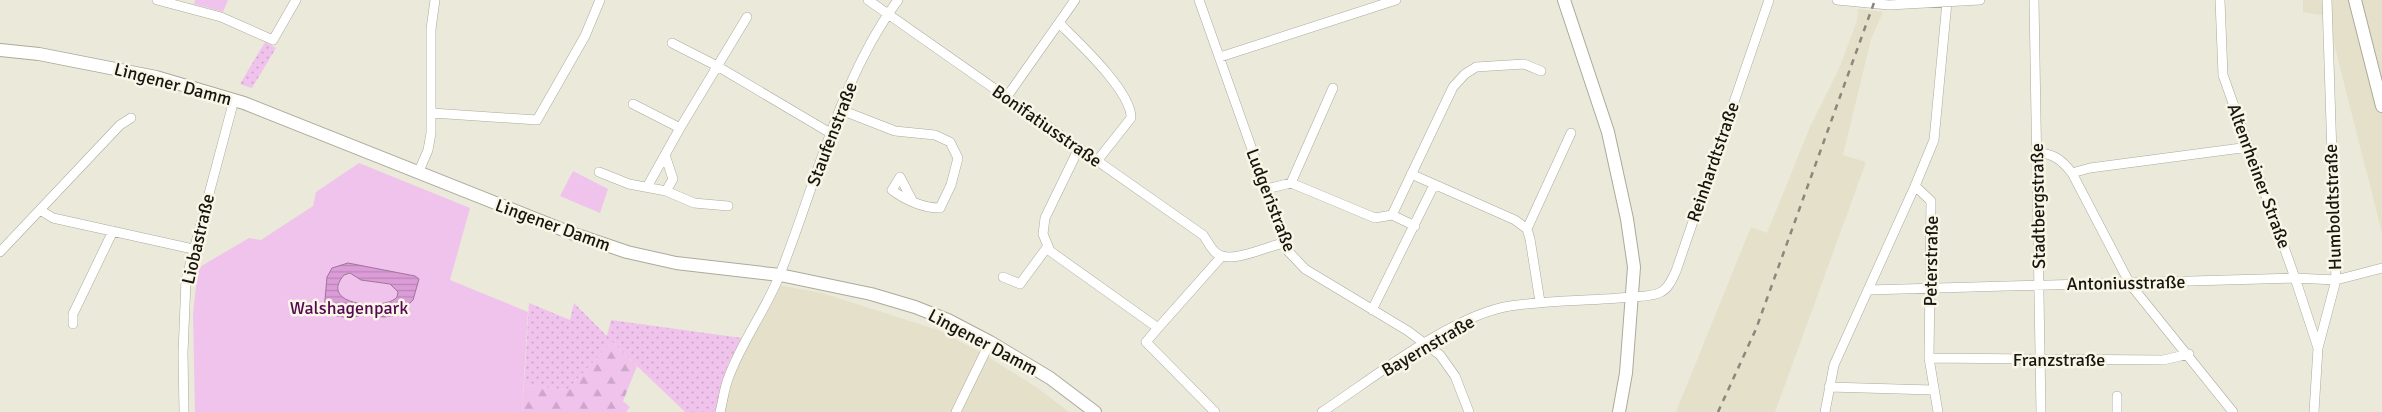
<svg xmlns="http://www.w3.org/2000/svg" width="2382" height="412" viewBox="0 0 2382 412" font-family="Signika,sans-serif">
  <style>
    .built { fill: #e4e0c9 }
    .grass { fill: url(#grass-dots) }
    .forest { fill: url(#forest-firs) }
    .park { fill: #f0c3ec }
    .water { fill: url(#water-rules); stroke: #a0749b; fill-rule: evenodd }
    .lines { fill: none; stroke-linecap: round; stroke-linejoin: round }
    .minor-casing { stroke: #acaa9b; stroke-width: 10 }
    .secondary-casing { stroke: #acaa9b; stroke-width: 14 }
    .minor { stroke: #fff; stroke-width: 9 }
    .secondary { stroke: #fff; stroke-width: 12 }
    .rail { stroke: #8a887d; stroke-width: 2.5; stroke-dasharray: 6 6; stroke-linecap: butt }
    .labels { text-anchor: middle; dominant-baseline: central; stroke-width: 5; stroke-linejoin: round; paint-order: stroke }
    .street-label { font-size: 18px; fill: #16150f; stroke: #f9f6e7 }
    .park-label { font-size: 18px; fill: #550754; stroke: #f9f6e7 }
  </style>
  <defs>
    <pattern id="grass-dots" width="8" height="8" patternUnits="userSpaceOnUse" patternTransform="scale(1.25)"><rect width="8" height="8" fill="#f0c3ec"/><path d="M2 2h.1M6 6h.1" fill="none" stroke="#cda7c9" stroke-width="1.8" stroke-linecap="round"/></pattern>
    <pattern id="forest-firs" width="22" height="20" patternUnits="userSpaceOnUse" patternTransform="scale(1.25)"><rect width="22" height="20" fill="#f0c3ec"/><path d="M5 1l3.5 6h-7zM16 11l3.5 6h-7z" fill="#cda7c9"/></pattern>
    <pattern id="water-rules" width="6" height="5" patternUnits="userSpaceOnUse" patternTransform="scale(1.25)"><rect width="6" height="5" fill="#db9cd7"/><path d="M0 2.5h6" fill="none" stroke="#bb86b7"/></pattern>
  </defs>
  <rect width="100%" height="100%" fill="#ebe9da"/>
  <path class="built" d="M2303 0H2382V233L2327 16 2303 12Z
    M1858 9 1883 12 1871 39 1843 155 1866 162 1775 412H1676L1751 227 1767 233 1810 127 1839 69 1857 21Z
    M778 285 822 293 938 330 980 352 1039 389 1069 412H723L729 379Z"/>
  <path class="grass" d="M265 42 276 48 252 88 240 84Z
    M529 303 570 320 574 303 607 336 611 320 742 338 728 364 717 412H685L612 342 567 390 524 385Z"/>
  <path class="forest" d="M612 342 637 366 623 401 630 407 626 412H522L524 385 567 390Z"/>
  <path class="park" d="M195 0H228L223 12 194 4Z
    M359 163 470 208 450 280 528 312 522 412H195L193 314 198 268 249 238 261 240 313 206 316 192Z
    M573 171 608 189 600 213 560 196Z"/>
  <path class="water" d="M348 263 415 276 419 279 413 300 398 315 384 317 375 316 370 312C357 319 337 319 324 311L327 277 332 268ZM350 273 361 280 390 284 398 292 397 297C386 311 317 306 344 275Z"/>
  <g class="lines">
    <defs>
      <path id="minor" d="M157 0 221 17 273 40 296 0
        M868 0 1203 235C1207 240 1210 247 1215 252 1229 266 1267 246 1284 243
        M1199 0 1288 251 1305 269 1408 331 1440 355 1455 376 1469 412
        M1837 0 1889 5 1980 0
        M2034 0 2041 412
        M2220 0 2223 75 2295 278 2318 348
        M1060 24C1079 43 1132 92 1131 118L1097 161
        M672 43 717 66 832 134
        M1220 57 1396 0
        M1006 98 1075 0
        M633 104 680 128
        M841 110 895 131 935 135 950 142 958 158 951 185 940 208C923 208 905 200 892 190L900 177 913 202
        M432 113 537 120 585 36 600 0
        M1079 148 1045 218 1043 234 1050 251 1158 328 1146 342 1215 412
        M2037 153C2053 153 2062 160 2072 173L2130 284 2233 412
        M665 155 673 179 666 191
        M419 171 428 150 431 133V29L435 0
        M599 172 629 184 666 191 694 203 728 206
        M2072 173 2090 168 2249 147
        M1411 174 1515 220 1527 229 1530 239 1540 302
        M1291 183 1333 88
        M1915 186 1931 201 1929 358 1938 412
        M647 187 680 128 747 17
        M1266 189 1291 183 1375 218 1392 215 1415 226
        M40 210 53 218 193 249
        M1392 215 1453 87 1465 74 1476 67 1524 64 1541 71
        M1527 229 1571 133
        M0 252 120 125 131 118
        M1003 277 1020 284 1048 246
        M1868 290 2295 278 2336 280 2382 268
        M1372 310 1434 185
        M73 324V314L113 231
        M1158 328 1222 256
        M1929 358 2163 360 2189 354
        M1829 387 1933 390
        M2117 396V412
        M184 412 183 353 186 280 234 100
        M720 412C723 401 724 389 728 379 741 342 766 310 780 274 816 184 840 78 898 0
        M956 412 990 342
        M1322 412C1372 379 1452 315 1510 306 1550 300 1590 301 1631 297 1640 296 1652 297 1661 292 1669 288 1672 279 1676 271L1769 0
        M1825 412 1834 365 1915 186 1934 140 1947 2
        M2314 412 2318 348 2336 280 2327 0"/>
      <path id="secondary" d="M1564 0 1608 132 1627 219 1634 267 1626 373 1619 412
        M2355 0 2382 106
        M0 50 39 54 156 77 244 103 571 233 627 252 676 263 780 275 871 294 915 307 948 320 990 342 1050 378 1095 412"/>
    </defs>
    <use href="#minor" class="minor-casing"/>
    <use href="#secondary" class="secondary-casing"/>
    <use href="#minor" class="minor"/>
    <use href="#secondary" class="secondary"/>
    <path class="rail" d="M1718 412 1756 329 1875 0"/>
  </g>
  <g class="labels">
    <g class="street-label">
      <text transform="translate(173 84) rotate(15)">Lingener Damm</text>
      <text transform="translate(1047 126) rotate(35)">Bonifatiusstraße</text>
      <text transform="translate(832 134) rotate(-69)">Staufenstraße</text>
      <text transform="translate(1713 162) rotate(-71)">Reinhardtstraße</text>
      <text transform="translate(2259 176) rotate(70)">Altenrheiner Straße</text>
      <text transform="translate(1271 200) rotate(69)">Ludgeristraße</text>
      <text transform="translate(2038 206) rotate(-91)">Stadtbergstraße</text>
      <text transform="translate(2333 207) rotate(-92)">Humboldtstraße</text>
      <text transform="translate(553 225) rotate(20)">Lingener Damm</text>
      <text transform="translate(198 239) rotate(-77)">Liobastraße</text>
      <text transform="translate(1931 261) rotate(-89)">Peterstraße</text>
      <text transform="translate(2126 283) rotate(-1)">Antoniusstraße</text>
      <text transform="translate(983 342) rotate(28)">Lingener Damm</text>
      <text transform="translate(1428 346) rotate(-30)">Bayernstraße</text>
      <text x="2059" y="360">Franzstraße</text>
    </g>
    <g class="park-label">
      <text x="349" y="308">Walshagenpark</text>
    </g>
  </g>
</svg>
